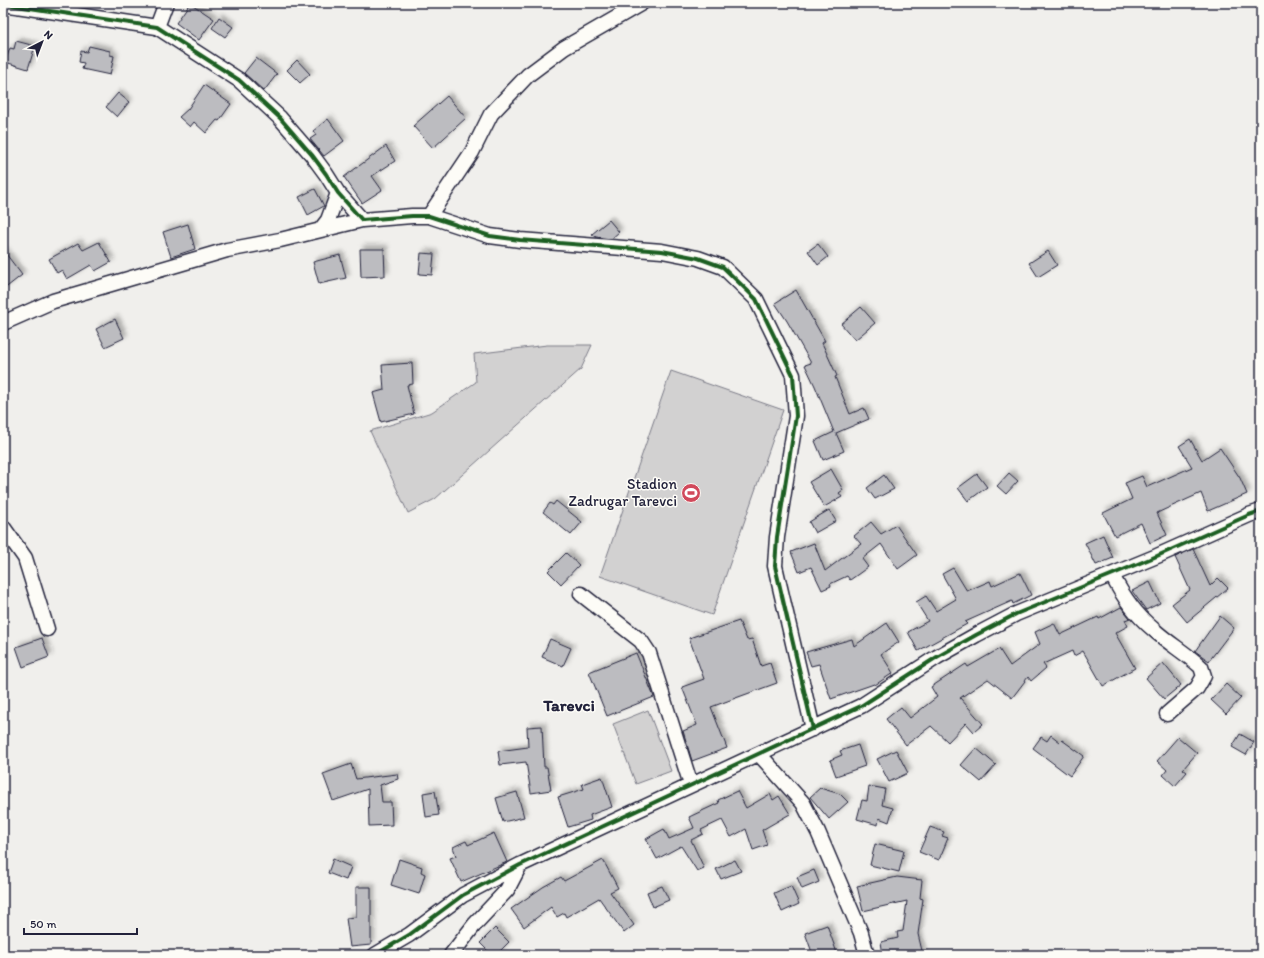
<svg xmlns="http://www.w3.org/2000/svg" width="1264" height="958" viewBox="0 0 1264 958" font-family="Itim,sans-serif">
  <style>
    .green { fill: #d2d1d1; stroke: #7a7a86 }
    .building { fill: #bcbcc0; stroke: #22223b; filter: url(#shadow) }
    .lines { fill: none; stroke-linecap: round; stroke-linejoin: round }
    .minor-casing { stroke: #22223b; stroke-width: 17 }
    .minor { stroke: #fdfcf7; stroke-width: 14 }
    .cycleway-casing { stroke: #fdfcf7; stroke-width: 6 }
    .cycleway { stroke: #1b5e20; stroke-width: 4 }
    .labels { text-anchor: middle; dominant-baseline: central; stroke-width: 3; stroke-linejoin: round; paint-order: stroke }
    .poi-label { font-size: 15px; fill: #22223b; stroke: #fdfcf7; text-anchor: end }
    .quarter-label { font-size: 17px; font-weight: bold; fill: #22223b; stroke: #fdfcf7 }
  </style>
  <defs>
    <filter id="shadow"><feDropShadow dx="3.5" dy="-3.5" stdDeviation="2" flood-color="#0004"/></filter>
  </defs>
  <rect width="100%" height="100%" fill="#f0efec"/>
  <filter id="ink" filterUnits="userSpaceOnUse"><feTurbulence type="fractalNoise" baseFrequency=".025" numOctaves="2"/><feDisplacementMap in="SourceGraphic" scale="8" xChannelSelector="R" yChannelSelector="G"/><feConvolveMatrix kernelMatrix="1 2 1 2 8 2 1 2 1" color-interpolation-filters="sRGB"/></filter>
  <g filter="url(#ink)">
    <path class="green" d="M547 345H592L581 369 435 499 408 513 370 431 432 412 476 382 474 354Z
      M671 371 783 410 712 615 600 576Z
      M648 710 671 771 636 784 613 724Z"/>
    <path class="building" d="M190 3 214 19 199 40 176 23Z
      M219 17 233 27 225 37 212 28Z
      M16 41 35 46 28 69 5 62 10 48 14 49Z
      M89 46 110 51V55L114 56 110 75 82 69 84 63 79 62 81 51 87 52Z
      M256 58 277 74 264 91 244 73Z
      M297 60 310 74 300 83 287 70Z
      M204 85 231 104 219 121 217 120 206 133 194 122 190 127 179 117 188 109Z
      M118 93 129 102 117 117 106 107Z
      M447 96 466 118 433 148 413 126Z
      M328 119 344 141 324 156 310 139 316 135 313 131Z
      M386 146 395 161 372 176 382 190 362 203 344 177Z
      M315 189 324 206 308 215 299 197Z
      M609 220 619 232 611 239 596 237 592 234Z
      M188 224 195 249 171 257 163 232Z
      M99 242 111 262 95 271 91 265 67 279 62 270 57 273 49 259 78 243 83 250Z
      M818 244 828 257 818 265 808 251Z
      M360 249H384L385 276 361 277Z
      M3 250 22 275 3 290Z
      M1048 251 1057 265 1038 277 1029 263Z
      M421 253 434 254 432 275 419 274Z
      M340 255 346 278 319 284 313 262Z
      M796 290 825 341 822 343 837 376 835 377 850 414 864 408 869 419 836 433 844 451 823 460 815 441 834 432 815 386 805 365 811 363 787 321 775 303Z
      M861 307 875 323 855 340 841 324Z
      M115 319 124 338 105 347 96 329Z
      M412 363 413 384 407 385 414 414 381 422 373 393 384 390 382 365Z
      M1190 439 1202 460 1220 448 1240 478 1247 494 1208 511 1201 493 1157 513 1167 535 1150 543 1141 523 1115 536 1103 513 1132 499 1125 483 1142 476 1147 487 1192 467 1179 446Z
      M831 469 843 490 839 493 842 497 824 507 809 482Z
      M1009 473 1018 481 1006 494 997 486Z
      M977 474 987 487 968 501 958 488Z
      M884 475 894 489 875 499 867 488Z
      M556 501 582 522 571 535 543 512 550 503 553 505Z
      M829 510 836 521 815 533 809 522Z
      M871 522 881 534 896 525 917 555 898 569 881 544 862 559 868 567 850 580 847 576 830 584 831 586 822 590 811 567 799 572 791 552 814 543 825 571 861 544 854 536Z
      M1103 535 1113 558 1096 565 1085 543Z
      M1193 549 1210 586 1218 578 1228 588 1187 622 1172 604 1190 590 1175 557Z
      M566 553 579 565 561 584 548 571Z
      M953 568 967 591 990 581 992 586 1020 573 1031 595 1013 604 1012 601 965 622 967 624 918 651 908 632 928 621 916 602 926 596 936 611 956 599 942 574Z
      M1150 582 1160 603 1146 610 1132 591Z
      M1121 607 1130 618 1125 620 1128 626 1115 633 1135 668 1103 686 1083 651 1074 656 1072 651 1043 664 1046 668 1031 681 1028 677 1012 698 988 679 960 698 983 724 974 732 966 723 948 742 931 726 906 745 886 719 901 707 910 718 937 697 931 687 966 664 968 667 999 649 1010 666 1040 644 1035 632 1054 623 1060 635 1098 617 1099 619Z
      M1220 616 1234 628 1209 661 1195 651Z
      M739 621 747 640 752 639 761 666 770 663 777 683 711 707 727 748 692 761 683 731 697 725 682 687 704 679 689 638Z
      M887 623 899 642 881 654 893 673 875 685 874 684 831 699 819 664 811 666 806 652 852 639 854 646Z
      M42 638 49 657 23 667 16 647Z
      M550 639 571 648 563 666 542 657Z
      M636 653 654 697 607 716 589 672Z
      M1163 663 1181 685 1164 699 1146 678Z
      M1226 684 1241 698 1226 714 1211 700Z
      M542 726 544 767H547L551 790 531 793 526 762 500 765 498 751 528 747 527 727Z
      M1240 734 1254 742 1246 755 1232 747Z
      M1051 735 1060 742 1062 740 1084 756 1070 776 1033 748 1041 737 1047 741Z
      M1178 737 1197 753 1183 769 1187 772 1175 786 1163 775 1167 770 1157 761Z
      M858 745 865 766 836 776 830 760 842 755 840 751Z
      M976 748 996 765 981 782 961 765Z
      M896 750 908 773 889 782 877 759Z
      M351 764 356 779 397 774 398 779 380 785 382 802H391L392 825 369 826 368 789 333 801 323 774Z
      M602 777 612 807 590 815 591 820 568 827 558 797 584 789 582 784Z
      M869 786 885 789 882 805 893 808 889 822 879 818 878 825 857 819 862 800 867 801Z
      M820 788 840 794 848 802 829 819 810 797Z
      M435 791 439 815 426 817 423 793Z
      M737 791 746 808 770 794 773 800 779 796 790 814 762 830 767 845 753 850 746 829 731 837 722 820 701 830 703 834 691 840 704 868 697 871 681 846 657 859 646 839 664 829 669 839 694 828 689 817 719 803 718 800Z
      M517 792 524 817 503 822 496 798Z
      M930 827 944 832 942 836 948 838 939 860 919 852Z
      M494 833 507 862 461 882 450 858 456 856 453 847 466 841 468 845Z
      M875 844 904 851 899 872 870 865Z
      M333 859 351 867 346 880 328 873Z
      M399 859 422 867 421 872 425 874 419 894 391 885Z
      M603 860 618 888 610 892 634 925 624 933 599 898 566 917 564 913 557 917 551 907 524 927 511 909 543 887 561 877 564 881Z
      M735 860 741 871 721 879 716 869Z
      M814 870 819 882 802 889 797 877Z
      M897 877 922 880 920 898 923 899 918 934 923 955H883L881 942 898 938 897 932 903 931 907 901 863 911 857 886Z
      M662 886 669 900 653 907 647 892Z
      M791 886 799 904 782 912 774 893Z
      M356 887H371V945L350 947 346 918 356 917Z
      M827 925 837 953 831 955H813L805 933Z
      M495 928 509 942 496 955H492L480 943Z"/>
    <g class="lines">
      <defs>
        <path id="minor" d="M3 4 157 27 239 80 280 118 312 155 326 174 338 193 362 220 412 216H429L490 236 520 240 662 251 698 258 723 267 756 299 793 375 796 416 777 537 775 566 813 729
          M157 27 166 3
          M429 216 472 152 491 114 528 75 564 48 642 3
          M321 229 328 220 338 193
          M3 323 53 301 227 250 280 240 362 220
          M3 527 25 558 47 629
          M1112 575C1122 595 1136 615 1153 629 1168 643 1186 653 1201 667L1204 676 1197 688 1167 714
          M581 594 641 641 649 653 691 785
          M759 754 803 803 818 832 861 933 867 955
          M375 955 409 935 463 895 520 865 861 706 937 657 976 635 1016 614 1157 556 1249 515 1261 511
          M451 955 475 924 507 890 520 865"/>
      </defs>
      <use href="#minor" class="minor-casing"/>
      <use href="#minor" class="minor"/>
      <defs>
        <path id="cycleway" d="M3 4 157 27 239 80 280 118 312 155 326 174 338 193 362 220 412 216H429L490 236 520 240 662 251 698 258 723 267 756 299 793 375 796 416 777 537 775 566 813 729
          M375 955 409 935 463 895 520 865 861 706 937 657 976 635 1016 614 1157 556 1249 515 1261 511"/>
      </defs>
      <use href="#cycleway" class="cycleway-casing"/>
      <use href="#cycleway" class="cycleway"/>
    </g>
  </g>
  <defs>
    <symbol id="stadium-disc" viewBox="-11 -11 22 22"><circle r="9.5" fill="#d1495b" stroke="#fdfcf7"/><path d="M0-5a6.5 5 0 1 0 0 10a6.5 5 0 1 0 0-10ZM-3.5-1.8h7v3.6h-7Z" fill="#fff"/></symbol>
  </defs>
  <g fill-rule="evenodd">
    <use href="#stadium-disc" x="680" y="482" width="22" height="22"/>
  </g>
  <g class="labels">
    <g class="poi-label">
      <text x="677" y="484">Stadion<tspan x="677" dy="17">Zadrugar Tarevci</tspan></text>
    </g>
    <g class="quarter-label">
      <text x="569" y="705">Tarevci</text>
    </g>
  </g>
  <rect width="1264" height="958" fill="none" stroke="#fdfcf7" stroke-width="16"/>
  <rect x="8" y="8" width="1248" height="942" fill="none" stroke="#22223b" stroke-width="1.5" filter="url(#ink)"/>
  <g transform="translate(42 42) rotate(42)" stroke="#fdfcf7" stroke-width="3" paint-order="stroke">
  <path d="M0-3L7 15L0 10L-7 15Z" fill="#22223b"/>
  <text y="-6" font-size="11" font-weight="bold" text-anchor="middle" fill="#22223b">N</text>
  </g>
  <path d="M24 928v6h113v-6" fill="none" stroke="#22223b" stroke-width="2"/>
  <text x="30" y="928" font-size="12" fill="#22223b" stroke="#fdfcf7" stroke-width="3" paint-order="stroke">50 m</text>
</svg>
